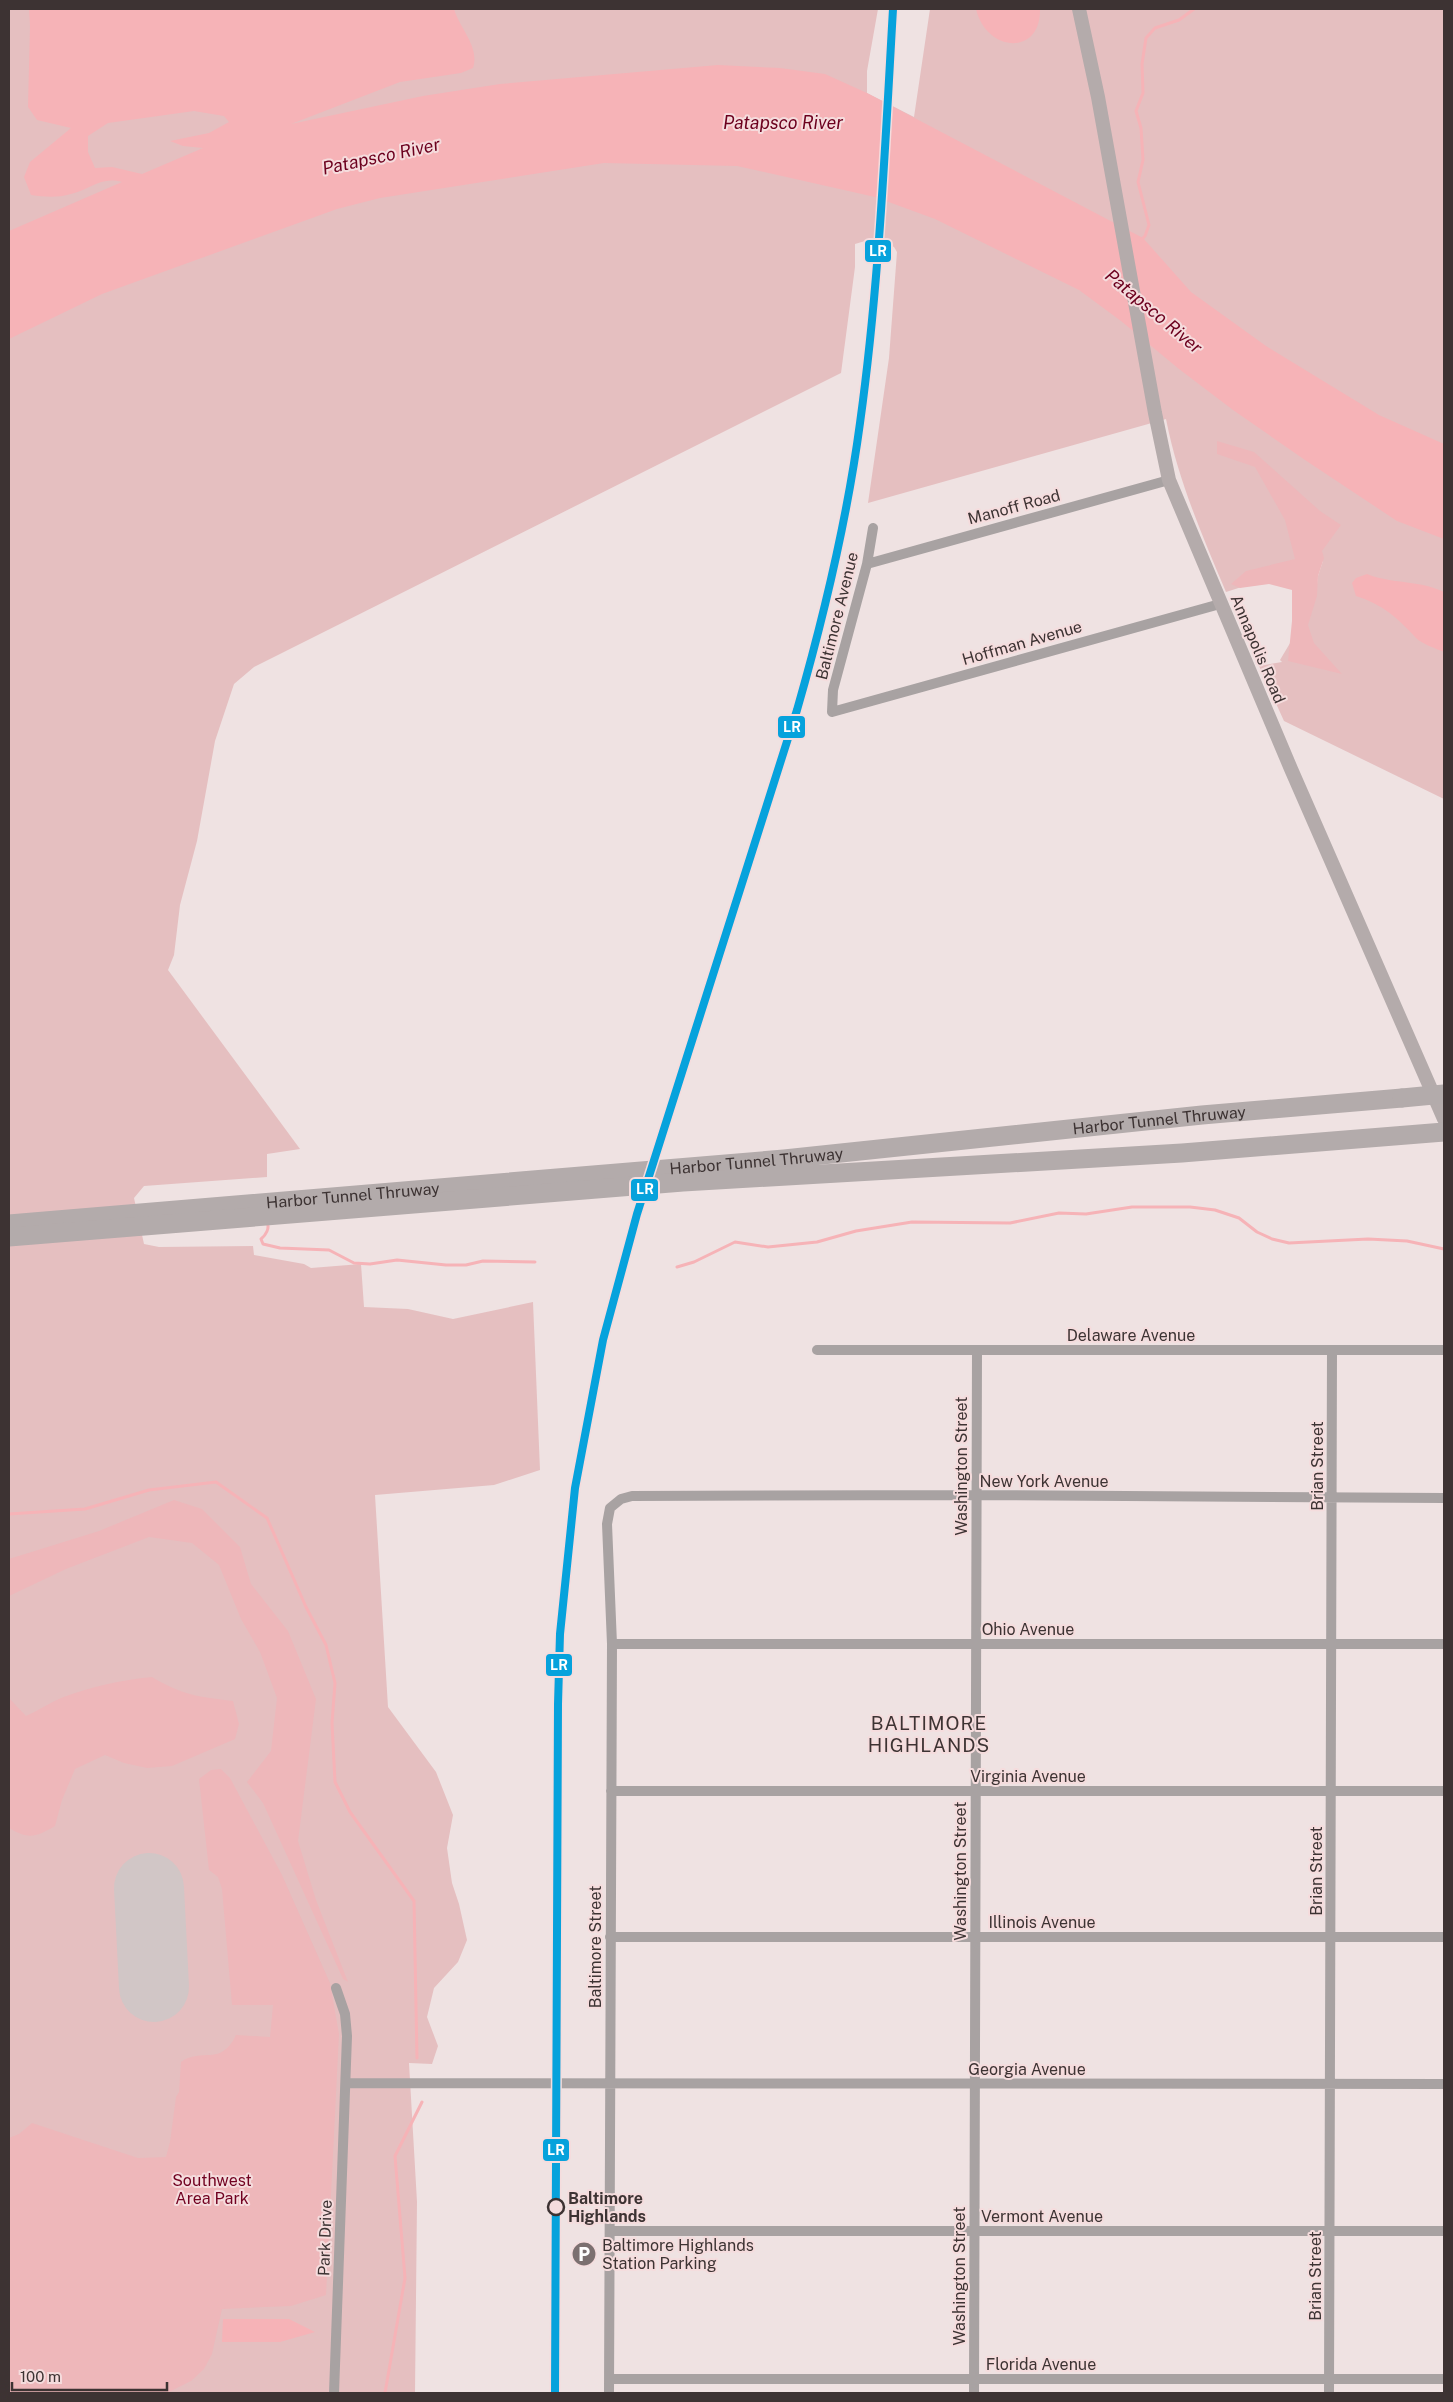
<svg xmlns="http://www.w3.org/2000/svg" width="1453" height="2402" viewBox="0 0 1453 2402" font-family="'Public Sans',sans-serif">
  <style>
    .green { fill: #e5bfc0 }
    .forest { fill: #eeb7ba }
    .water { fill: #f6b3b7; fill-rule: evenodd }
    .lines { fill: none; stroke-linecap: round; stroke-linejoin: round }
    .stream { stroke: #f6b3b7; stroke-width: 3 }
    .runway { stroke: #d1c6c6; stroke-width: 70 }
    .minor { stroke: #a8a2a2; stroke-width: 10 }
    .secondary { stroke: #b4abab; stroke-width: 14 }
    .motorway { stroke: #b3abab; stroke-width: 19 }
    .motorway-bridge { stroke: #b3abab; stroke-width: 19 }
    .rail-1-casing { stroke: #f5dcdd; stroke-width: 11 }
    .rail-1 { stroke: #06a2dc; stroke-width: 8 }
    .stop-dot { fill: #f5dcdd; stroke: #3d3333; stroke-width: 2.5 }
    .labels { text-anchor: middle; dominant-baseline: central; stroke-width: 4; stroke-linejoin: round; paint-order: stroke }
    .street-label { font-size: 16px; fill: #3d3333; stroke: #f5dcdd }
    .park-label { font-size: 16px; fill: #710221; stroke: #f5dcdd }
    .stop-label { font-size: 16px; font-weight: bold; fill: #3d3333; stroke: #f5dcdd; text-anchor: start }
    .poi-label { font-size: 16px; fill: #3d3333; stroke: #f5dcdd; text-anchor: start }
    .water-label { font-size: 18px; font-style: italic; fill: #6c001e; stroke: #f5dcdd }
    .quarter-label { font-size: 19px; letter-spacing: 1px; fill: #3d3333; stroke: #f5dcdd }
    .line-badge { stroke: #f5dcdd; stroke-width: 2 }
    .badge-label { font-size: 14px; text-anchor: middle; font-weight: bold; fill: #fff }
  </style>
  <rect width="100%" height="100%" fill="#efe2e2"/>
  <path class="green" d="M9 9H878L867 71V93L914 117 930 9H1444V799L1284 721 1259 666 1282 662 1280 660 1315 601 1318 576 1323 561 1226 592C1202 535 1178 480 1166 419L868 503 889 358 897 252 894 247 875 238 855 244V267L841 373 254 667 234 684 215 741 197 841 180 905 174 955 168 970 300 1149 267 1154V1177L144 1186 134 1198 144 1244 159 1247 253 1246 254 1255 304 1264 311 1268 361 1264 364 1307 408 1309 453 1319 533 1302 540 1470 494 1485 375 1495 388 1707 436 1772 453 1815 447 1848 452 1883 459 1904 467 1940 458 1962 434 1988 427 2017 438 2046 432 2064 409 2063 417 2202 415 2393H9Z"/>
  <path class="forest" d="M1217 441 1254 452 1320 511 1341 525 1322 551 1324 558 1318 576 1317 596 1308 625 1314 643 1342 674 1288 661 1292 621V590L1269 584 1240 588 1231 584 1246 571 1295 559 1285 520 1255 467 1217 454Z
    M174 1500 202 1509 240 1547 251 1584 288 1631 316 1699 298 1841 316 1900 348 1982 343 1979 263 1803 247 1782 271 1751 277 1698 260 1652 241 1619 219 1565 192 1543 149 1537 66 1569 9 1596V1559L99 1531Z
    M152 1677C182 1695 199 1697 233 1701L239 1724 235 1739 172 1766 147 1768 124 1763 105 1755 75 1769 62 1800 55 1826C36 1837 29 1840 9 1828V1698L26 1716C38 1711 49 1703 61 1698 90 1687 121 1680 152 1677Z
    M221 1769 230 1778 282 1875 330 1983 339 2034 326 2295 291 2306 222 2309 212 2354 204 2369 191 2381 167 2393H9V2138L19 2134 32 2123 138 2158 166 2157 170 2142 176 2097 179 2092 181 2062C202 2047 221 2067 236 2035L270 2037 273 2005H232L222 1889 218 1877 209 1870 199 1779 211 1770Z"/>
  <path class="water" d="M29 9H454C460 29 480 47 473 68L461 73 400 82 291 124 423 96 500 84 718 65 780 68 825 74 867 93 1143 238 1191 292 1266 346 1379 415 1444 444V539L1397 521 1305 460 1233 410 1179 369 1121 321 1079 290 935 219 875 197 737 166 604 163 380 198 337 209 102 294 9 339V231L122 182C101 176 91 189 71 194 57 198 45 197 31 195L24 177 30 162 71 128 37 120 28 107 30 26ZM194 111 224 116 229 122 209 133 170 141 183 146 203 148 142 174 112 167 95 168 88 152V136L108 123Z
    M976 9H1040C1041 57 986 52 976 9Z
    M1367 574C1391 584 1420 580 1444 592V652C1437 649 1422 644 1416 638 1398 618 1382 604 1356 596L1352 583 1356 578Z
    M223 2319H289L315 2332 280 2342H222Z"/>
  <g class="lines">
    <path class="stream" d="M1141 240 1145 236 1149 225 1138 182 1143 160 1141 128 1136 111 1143 93 1142 64 1146 38 1155 28 1179 20 1194 9
      M267 1222C270 1228 266 1235 261 1239L263 1244 280 1248 329 1250 354 1263 370 1264 397 1260 446 1265H466L483 1261 535 1262
      M677 1267 694 1262 735 1242 768 1247 817 1242 856 1231 912 1222 1010 1223 1059 1213 1086 1214 1132 1207H1190L1215 1210 1239 1218 1257 1232 1272 1239 1289 1243 1368 1239 1407 1241 1444 1249
      M9 1514 85 1509 149 1490 216 1482 267 1518 306 1607 326 1645 335 1683 332 1723 335 1782 350 1812 414 1901 417 2058
      M385 2393 405 2278 395 2156 422 2102"/>
    <path class="runway" d="M149 1888 154 1987"/>
    <path class="minor" d="M873 528 867 564 833 690 832 712 1220 604
      M867 564 1169 480
      M817 1350H1444
      M612 1644H1444
      M611 1791H1444
      M610 1937H1444
      M346 2083 1444 2084
      M610 2231H1444
      M609 2379H1444
      M334 2393 347 2036 345 2014 336 1988
      M609 2393 612 1644 607 1524 610 1508 621 1499 632 1496 976 1495 1444 1498
      M974 2393 977 1350
      M1329 2393 1332 1350"/>
    <path class="secondary" d="M1079 9 1098 97 1155 413 1169 480 1291 769 1444 1119"/>
    <g class="motorway">
      <path id="s1" d="M9 1224 784 1159 1202 1115 1402 1098"/>
      <path d="M9 1237 683 1182 1182 1153 1444 1132"/>
    </g>
    <path class="motorway-bridge" d="M1402 1098 1444 1094"/>
    <defs>
      <path id="rail-1" d="M555 2393 558 1704 560 1634 575 1488 603 1340 637 1214 797 710C824 616 847 520 860 423 879 286 885 147 893 9"/>
    </defs>
    <use href="#rail-1" class="rail-1-casing"/>
    <use href="#rail-1" class="rail-1"/>
  </g>
  <defs>
    <symbol id="parking-disc" viewBox="-11 -11 22 22"><circle r="9.5" fill="#7b7070" stroke="#f5dcdd"/><path d="M-3.5-5.5H1a3.5 3.5 0 0 1 0 7H-1V5.5H-3.5ZM-1-3.4V-.6H.8a1.4 1.4 0 0 0 0-2.8Z" fill="#fff"/></symbol>
  </defs>
  <g fill-rule="evenodd">
    <use href="#parking-disc" x="570" y="2240" width="28" height="28"/>
  </g>
  <circle class="stop-dot" cx="556" cy="2207" r="8"/>
  <g class="labels">
    <g class="street-label">
      <text transform="translate(1014 507) rotate(-15)">Manoff Road</text>
      <text transform="translate(837 616) rotate(-76)">Baltimore Avenue</text>
      <text transform="translate(1022 643) rotate(-16)">Hoffman Avenue</text>
      <text transform="translate(1258 649) rotate(67)">Annapolis Road</text>
      <text stroke="none"><textPath href="#s1" startOffset="1155">Harbor Tunnel Thruway</textPath></text>
      <text stroke="none"><textPath href="#s1" startOffset="750">Harbor Tunnel Thruway</textPath></text>
      <text stroke="none"><textPath href="#s1" startOffset="345">Harbor Tunnel Thruway</textPath></text>
      <text x="1131" y="1335">Delaware Avenue</text>
      <text transform="translate(961 1466) rotate(-90)">Washington Street</text>
      <text transform="translate(1317 1466) rotate(-90)">Brian Street</text>
      <text x="1044" y="1481">New York Avenue</text>
      <text x="1028" y="1629">Ohio Avenue</text>
      <text x="1028" y="1776">Virginia Avenue</text>
      <text transform="translate(960 1871) rotate(-90)">Washington Street</text>
      <text transform="translate(1316 1871) rotate(-90)">Brian Street</text>
      <text x="1042" y="1922">Illinois Avenue</text>
      <text transform="translate(595 1947) rotate(-90)">Baltimore Street</text>
      <text x="1027" y="2069">Georgia Avenue</text>
      <text x="1042" y="2216">Vermont Avenue</text>
      <text transform="translate(325 2238) rotate(-88)">Park Drive</text>
      <text transform="translate(959 2276) rotate(-90)">Washington Street</text>
      <text transform="translate(1315 2276) rotate(-90)">Brian Street</text>
      <text x="1041" y="2364">Florida Avenue</text>
    </g>
    <g class="park-label">
      <text x="212" y="2180">Southwest<tspan x="212" dy="18">Area Park</tspan></text>
    </g>
    <g class="stop-label">
      <text x="568" y="2198">Baltimore<tspan x="568" dy="18">Highlands</tspan></text>
    </g>
    <g class="poi-label">
      <text x="602" y="2245">Baltimore Highlands<tspan x="602" dy="18">Station Parking</tspan></text>
    </g>
    <g class="water-label">
      <text x="783" y="122">Patapsco River</text>
      <text transform="translate(381 156) rotate(-12)">Patapsco River</text>
      <text transform="translate(1154 311) rotate(40)">Patapsco River</text>
    </g>
    <g class="quarter-label">
      <text x="929" y="1723">BALTIMORE<tspan x="929" dy="22">HIGHLANDS</tspan></text>
    </g>
  </g>
  <g class="line-badge">
    <rect x="864" y="239" width="28" height="24" rx="5" fill="#06a2dc"/>
    <rect x="777" y="715" width="29" height="24" rx="5" fill="#06a2dc"/>
    <rect x="630" y="1178" width="29" height="24" rx="5" fill="#06a2dc"/>
    <rect x="545" y="1653" width="28" height="24" rx="5" fill="#06a2dc"/>
    <rect x="542" y="2138" width="28" height="24" rx="5" fill="#06a2dc"/>
  </g>
  <g class="badge-label">
    <text x="878" y="256">LR</text>
    <text x="792" y="732">LR</text>
    <text x="645" y="1194">LR</text>
    <text x="559" y="1670">LR</text>
    <text x="556" y="2155">LR</text>
  </g>
  <rect width="1453" height="2402" fill="none" stroke="#3d3333" stroke-width="20"/>
  <path d="M12 2382v8h155v-8" fill="none" stroke="#3d3333" stroke-width="2.5"/>
  <text x="20" y="2382" font-size="15" fill="#3d3333" stroke="#f5dcdd" stroke-width="4" paint-order="stroke">100 m</text>
</svg>
